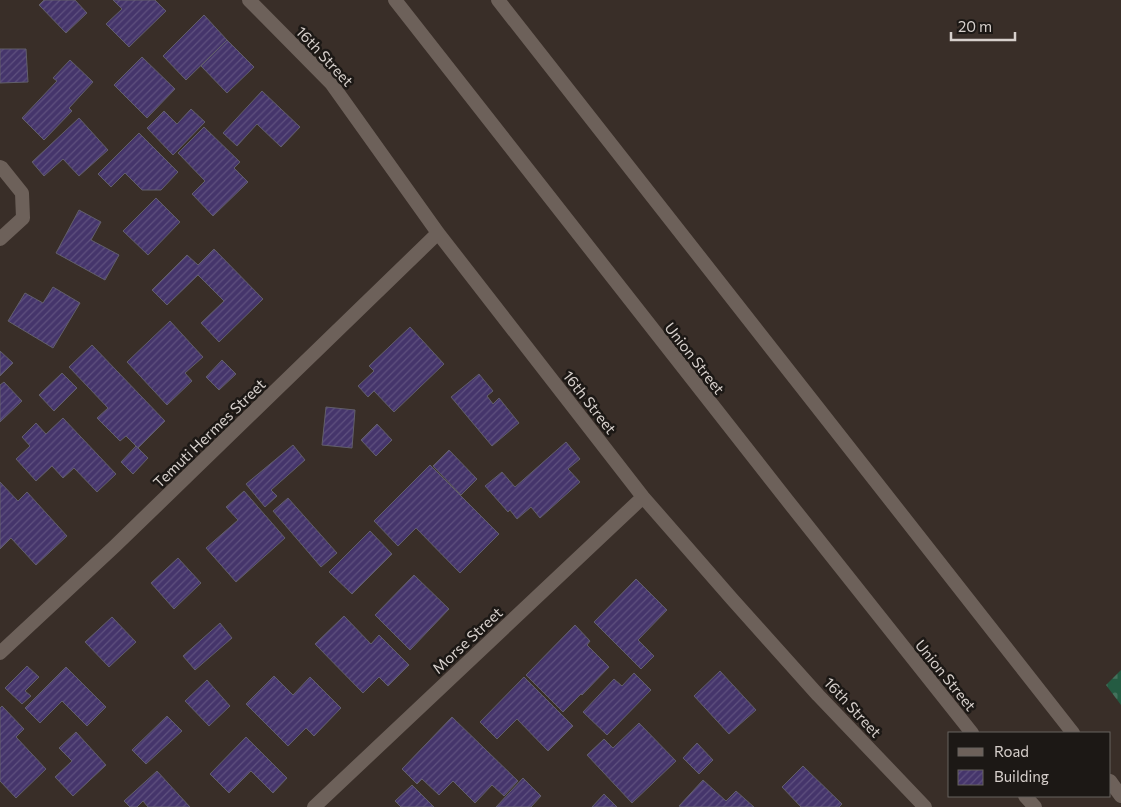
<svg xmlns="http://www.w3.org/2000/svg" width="1121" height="807" viewBox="0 0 1121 807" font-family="Commissioner,sans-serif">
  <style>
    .cemetery { fill: url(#cemetery-stones) }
    .building { fill: url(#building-hatch); stroke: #625f6b }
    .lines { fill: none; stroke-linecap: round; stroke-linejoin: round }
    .minor { stroke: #6d615a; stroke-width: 14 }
    .secondary { stroke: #6d615a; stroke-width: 14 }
    .labels { text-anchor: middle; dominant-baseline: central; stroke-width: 5; stroke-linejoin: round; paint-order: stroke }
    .street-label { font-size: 15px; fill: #d7d0cc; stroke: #1c1815 }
  </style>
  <defs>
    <pattern id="cemetery-stones" width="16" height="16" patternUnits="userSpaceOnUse" patternTransform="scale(1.25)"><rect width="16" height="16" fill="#245b42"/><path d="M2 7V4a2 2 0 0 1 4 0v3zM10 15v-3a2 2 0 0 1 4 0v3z" fill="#43725c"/></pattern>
    <pattern id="building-hatch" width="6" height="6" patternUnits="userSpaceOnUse" patternTransform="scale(1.25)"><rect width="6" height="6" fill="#45356b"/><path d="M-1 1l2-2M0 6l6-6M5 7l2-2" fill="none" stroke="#5f517f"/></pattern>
  </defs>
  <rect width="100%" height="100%" fill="#392e28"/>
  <path class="cemetery" d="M1121 670V705L1106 685Z"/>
  <path class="building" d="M44 0H75L87 13 66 33 39 5Z
    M113 0H155L166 11 129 47 106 24 122 9Z
    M204 15 227 40 186 80 163 56Z
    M227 40 254 67 227 93 201 66Z
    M0 49H26L28 82 0 83Z
    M142 57 175 89 147 118 114 85Z
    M70 60 93 82 69 108 72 111 44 140 22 118 57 81 53 78Z
    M262 91 300 127 281 147 257 124 237 146 223 133Z
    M191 109 205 122 173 155 147 128 164 111 177 124Z
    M79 118 108 150 79 176 63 159 44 176 32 162Z
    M204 127 240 162 234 168 248 182 213 216 192 194 205 181 178 153Z
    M139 133 178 172 161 190H142L125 173 111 187 98 174Z
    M156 198 180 222 148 255 123 231Z
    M79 210 101 222 91 240 119 255 105 280 56 253Z
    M214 249 263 299 219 342 201 323 224 301 198 275 167 305 152 290 187 255 198 265Z
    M53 287 80 303 53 348 8 321 25 293 43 303Z
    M170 321 203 357 185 373 192 381 167 405 127 362Z
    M410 327 444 364 394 412 374 391 368 397 358 386 374 371 369 366Z
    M92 345 165 421 138 448 126 436 120 441 97 418 108 408 69 367Z
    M0 351 13 363 0 376Z
    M222 360 236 374 219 390 206 377Z
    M62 373 77 388 54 411 39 395Z
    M479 374 493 391 487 396 493 404 499 398 519 423 492 446 451 397Z
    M4 382 22 401 0 422V385Z
    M326 407 355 410 352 448 322 445Z
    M63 418 116 474 97 492 74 468 63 478 52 466 36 481 16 459 30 446 22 437 36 423 46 434Z
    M377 424 392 440 376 456 361 440Z
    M566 442 580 459 568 469 580 482 540 518 531 507 517 519 510 510 508 512 485 486 502 472 515 487Z
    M293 445 305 460 271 490 277 496 265 507 246 484Z
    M136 446 148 458 133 474 121 462Z
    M449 450 477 479 461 495 433 466Z
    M430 465 499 534 460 573 416 528 398 546 374 521Z
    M0 482 18 501 27 492 67 536 36 565 11 538 0 549Z
    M244 491 285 538 236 582 206 548 238 520 226 507Z
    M288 498 337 553 321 567 273 511Z
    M370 531 392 554 352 594 329 572Z
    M178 558 201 583 174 609 151 583Z
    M414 575 449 609 410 650 375 615Z
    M636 579 667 610 638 640 654 656 641 669 594 622Z
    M344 616 371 644 379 635 409 665 388 686 379 677 363 693 315 644Z
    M112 617 136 642 109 667 85 642Z
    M220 623 232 638 195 670 183 656Z
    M575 625 590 641 587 645 609 667 582 695 581 694 563 712 526 675Z
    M27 666 39 677 25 691 31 696 22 704 5 688Z
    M66 667 106 707 87 726 62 701 40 723 25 708Z
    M720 671 756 710 729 734 694 696Z
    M634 673 651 690 607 735 583 712 614 679 622 686Z
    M274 676 293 695 310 677 341 708 314 736 306 728 288 746 246 704Z
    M524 677 573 726 548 751 517 719 497 739 480 722Z
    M207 680 230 706 209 726 185 701Z
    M2 706 24 729 16 737 46 769 16 798 0 781V708Z
    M167 716 182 731 146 764 132 750Z
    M452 717 518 781 504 796 492 785 475 803 453 781 439 795 422 779 417 784 402 769Z
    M639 723 676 761 632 803 587 755 604 739 613 748Z
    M76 732 106 765 73 796 55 777 72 761 59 748Z
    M246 737 287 778 273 793 251 771 229 793 210 774Z
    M697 743 713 760 699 774 683 758Z
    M803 766 842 804 839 807H801L782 787Z
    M157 771 190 807H148L143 801 137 807H130L124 801Z
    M523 778 541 796 531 807H496Z
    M703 780 726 801 736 791 754 807H681L679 806Z
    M412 785 434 807H401L395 801Z
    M604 794 617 807H592Z"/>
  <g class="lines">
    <path class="minor" d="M249 0 331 83 438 233 643 497 732 599 818 695 925 807
      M0 167 2 168 22 193 23 218 0 239
      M0 653 115 546 438 233
      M314 807 643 497"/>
    <path class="secondary" d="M395 0 787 500 972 733
      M498 0 1073 733
      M1110 781 1121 796
      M1025 796 1035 807"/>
  </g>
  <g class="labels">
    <g class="street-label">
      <text transform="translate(325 56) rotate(47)">16th Street</text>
      <text transform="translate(695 358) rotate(52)">Union Street</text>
      <text transform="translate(590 402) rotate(52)">16th Street</text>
      <text transform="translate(209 433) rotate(-44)">Temuti Hermes Street</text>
      <text transform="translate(467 640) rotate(-43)">Morse Street</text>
      <text transform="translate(946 675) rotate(51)">Union Street</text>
      <text transform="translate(853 707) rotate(47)">16th Street</text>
    </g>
  </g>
  <rect x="948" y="732" width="162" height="65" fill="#1c1815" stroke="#67625e"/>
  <rect x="958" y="748" width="25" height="8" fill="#6d615a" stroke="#67625e"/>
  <text x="994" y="757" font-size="15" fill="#d7d0cc">Road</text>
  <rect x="958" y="770" width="25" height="15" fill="url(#building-hatch)" stroke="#67625e"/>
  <text x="994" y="782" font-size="15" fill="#d7d0cc">Building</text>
  <path d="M951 32v8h64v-8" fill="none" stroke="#d7d0cc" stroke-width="2.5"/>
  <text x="958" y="32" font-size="15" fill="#d7d0cc" stroke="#1c1815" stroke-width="4" paint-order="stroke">20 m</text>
</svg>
